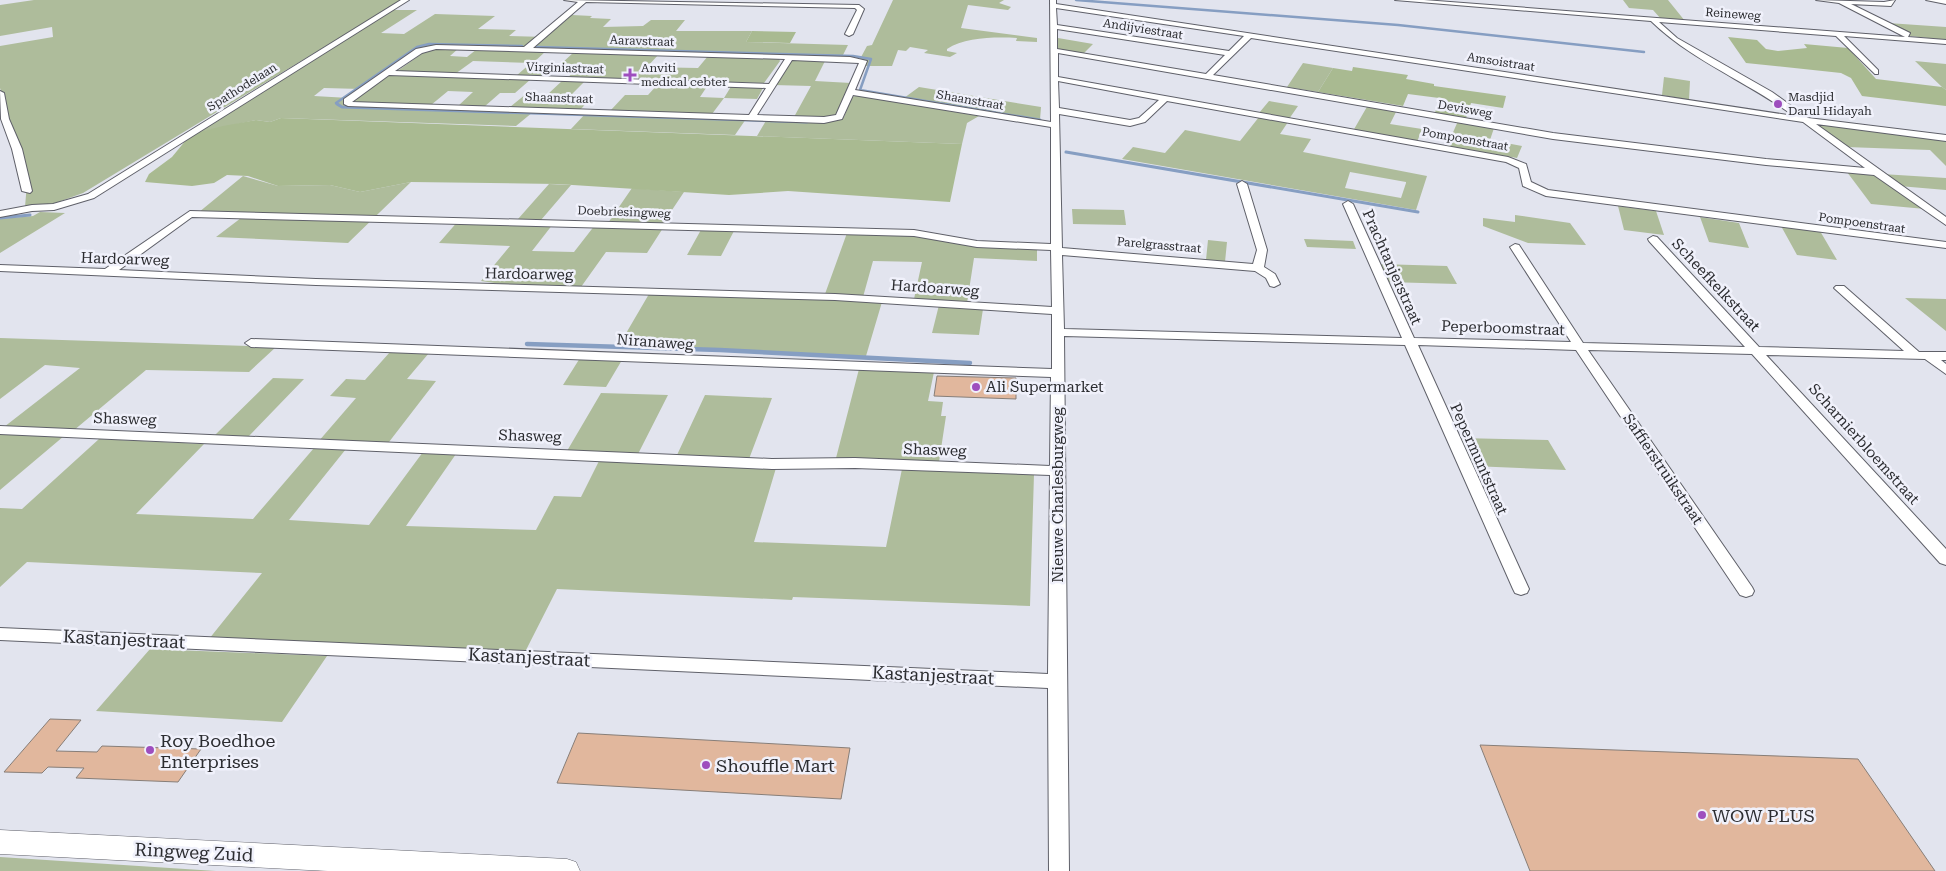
<svg xmlns="http://www.w3.org/2000/svg" width="1946" height="871" viewBox="0 0 1946 871" font-family="'Roboto Serif',serif">
  <style>
    .green { fill: #aebc9b; fill-rule: evenodd }
    .forest { fill: #a9ba91 }
    .lines { fill: none; stroke-linecap: round; stroke-linejoin: round }
    .stream-far2 { stroke: #869ec2; stroke-width: 2.5 }
    .stream-far1 { stroke: #869ec2; stroke-width: 3 }
    .stream { stroke: #869ec2; stroke-width: 4.5 }
    .building { fill: #e1b79d; stroke: #877e78 }
    .minor-casing { stroke: #5f6069; stroke-width: 2 }
    .tertiary-casing { stroke: #5f6069; stroke-width: 1 }
    .minor { fill: #fff; fill-rule: evenodd }
    .tertiary { fill: #fff; fill-rule: evenodd }
    .poi-dot { fill: #9e4ebe; stroke: #f0f1fb; stroke-width: 2 }
    .labels { text-anchor: middle; dominant-baseline: central; stroke-width: 5; stroke-linejoin: round; paint-order: stroke }
    .far-street-label { font-size: 12px; fill: #2c2d31; stroke: #f0f1fb }
    .far-poi-label { font-size: 12px; fill: #2c2d31; stroke: #f0f1fb; text-anchor: start }
    .street-label { font-size: 15px; fill: #2c2d31; stroke: #f0f1fb }
    .poi-label { font-size: 15px; fill: #2c2d31; stroke: #f0f1fb; text-anchor: start }
    .near-street-label { font-size: 18px; fill: #2c2d31; stroke: #f0f1fb }
    .near-poi-label { font-size: 18px; fill: #2c2d31; stroke: #f0f1fb; text-anchor: start }
  </style>
  <rect width="100%" height="100%" fill="#e2e4ee"/>
  <path class="green" d="M34 0H402L83 193 50 205 25 207 27 183 0 88V46L53 37 52 27 0 36V5Z
    M893 0H1004L999 3 1011 7 1008 10 968 5 961 28 1037 38V42L1016 41 1017 38C995 37 965 37 947 49V51L957 53 950 57 924 53 928 50 910 47 906 51 898 50 892 66H866V61L860 59 867 46 872 45Z
    M1623 0H1668L1685 21 1661 19 1653 10 1629 8Z
    M392 10H417L381 33 404 34 435 14 495 16 478 29 516 30 509 36 546 37 572 15 592 16 590 18 611 19 603 27 643 26 651 20H685L676 31H752L746 42 848 45 842 57 434 45 418 49 361 89 324 88 314 96 349 98 344 101 346 105 533 112 516 126 281 118 270 122 256 120 191 134Z
    M1888 23 1946 27V40L1910 36Z
    M1058 38 1093 44 1083 54 1058 50Z
    M430 48H459L450 56 467 57 477 49 546 51 533 63 557 64 542 77 516 76 531 63 473 61 455 74 396 72Z
    M574 52 659 54 647 67 698 68 708 56 779 59 780 61 764 83 567 78 582 65 561 64Z
    M826 59 815 81 851 83 836 115 832 118 794 117 811 86 773 85 788 60Z
    M1915 61 1946 64V90L1942 87Z
    M1303 63 1333 68 1318 92 1287 87Z
    M396 74 531 79 515 93H500L484 107 458 106 473 92 448 91 431 105 353 102 385 77Z
    M1664 77 1690 81 1689 100 1662 95Z
    M563 80 585 81 570 96H593L580 110 510 107 526 94H548Z
    M659 83 708 85 700 97 724 98 732 85 763 88 757 99 724 98 712 114 610 111 625 95H648Z
    M919 87 1041 107 1040 120 904 98Z
    M855 96H860L979 116 967 123 962 144 757 136 767 119 836 121 844 117 852 97Z
    M1269 101 1298 106 1289 119 1259 113Z
    M1368 105 1397 110 1390 124 1422 129 1417 142 1353 131Z
    M586 113 746 119 735 135 571 129Z
    M1259 117 1288 122 1280 134 1311 139 1303 152 1427 176 1416 210 1122 159 1133 147 1165 153 1185 130 1240 141ZM1350 172 1406 182V183L1401 198 1345 188Z
    M1458 121 1494 128 1490 140 1522 146 1517 158 1447 146Z
    M1814 122 1946 139V166L1930 150 1846 147 1814 125Z
    M1847 172 1877 176 1925 209 1871 204Z
    M1882 174 1946 178V190L1899 186Z
    M243 176 278 186 330 185 360 192 411 182 348 243 216 237 241 218 193 217Z
    M549 184 571 185 541 220 518 219Z
    M632 188 684 192 662 225 608 223Z
    M1618 206 1656 211 1664 235 1624 230Z
    M1072 209 1124 210 1126 225 1073 224Z
    M40 212 65 213 0 253V219L33 216Z
    M1515 215 1570 223 1586 245 1528 243 1483 226V218L1515 222Z
    M1700 217 1739 223 1749 248 1709 242Z
    M459 220 553 224 532 251 574 252 595 225 663 228 647 253 606 252 581 287H522L481 281 510 246 439 243Z
    M1781 226 1820 231 1837 260 1797 255Z
    M702 228 735 229 721 256 687 255Z
    M847 233 917 235 1037 248V261L974 258 967 303 914 299 922 262 873 261 863 297 825 294Z
    M1304 239 1353 241 1356 249 1307 247Z
    M1208 240 1227 242 1225 262 1206 260Z
    M1379 264 1447 266 1457 284 1387 282Z
    M649 294 836 299 882 302 866 356 618 347Z
    M1905 298 1946 299V331Z
    M939 305 983 309 979 335 932 333Z
    M0 338 276 347 249 372 146 370 73 431 4 427 80 368 45 365 0 399Z
    M390 352 429 353 407 379 436 381 389 442H318L356 398 330 396 346 379 365 380Z
    M580 358 622 360 606 387 563 385Z
    M859 369 934 372 928 401 943 402 941 416H946L939 462 836 458Z
    M273 378 304 379 248 437 215 435Z
    M601 393 668 395 638 454 567 451Z
    M705 395 772 398 749 459 677 455Z
    M0 433 64 436 0 490Z
    M1459 438 1548 440 1566 470 1472 466Z
    M99 439 204 444 136 514 253 519 314 448 346 449 289 520 369 525 423 452 456 454 406 526 536 530 554 496 581 497 600 459 776 468 754 542 886 547 902 469 1034 474 1030 606 793 597 792 600 557 589 525 652 209 639 262 573 27 562 0 587V508L22 509Z
    M150 649 327 656 282 722 96 711Z
    M0 857 216 871H0Z"/>
  <path class="forest" d="M752 31 796 32 790 43 746 42Z
    M1728 37 1757 40 1766 49 1778 51 1807 48 1804 44 1848 48 1876 79 1942 87 1946 90V106L1862 96 1851 78 1841 73 1746 63Z
    M1353 67 1408 75 1406 79 1434 84V86L1506 96 1503 108 1471 103 1466 118 1435 113 1439 98 1408 94 1403 106 1318 92 1333 68 1352 71Z
    M281 118 962 144 950 202 788 191 729 195 557 184 411 182 360 192 330 185 278 186 248 176 227 175 214 183 192 186 145 182 149 174 172 157 191 134 223 126 256 120 270 122Z"/>
  <g class="lines">
    <path class="stream-far2" d="M1076 0 1398 25 1644 52
      M537 47 853 56 871 59 860 90 949 105
      M339 105 336 103 417 47 429 44 522 46"/>
    <path class="stream-far1" d="M337 104 342 107 807 122
      M942 104 1040 120
      M1066 152 1418 212
      M0 218 30 215"/>
    <path class="stream" d="M527 344 720 350 970 363"/>
  </g>
  <path class="building" d="M937 376 1016 378V399L934 396Z
    M50 719 81 720 56 751 97 752 102 746 201 749 178 782 76 778 84 768 48 767 42 773 4 772Z
    M578 733 850 748 841 799 557 783Z
    M1480 745 1858 759 1935 871H1530Z"/>
  <g class="lines">
    <defs>
      <path id="minor" d="M401 0H409L94 198 54 210 32 211 0 217V211L32 205 53 204 88 194Z
        M564 0 859 5 864 9 853 34 849 36 845 34 857 10 855 8 586 2 533 48 850 57 867 61 855 90 1051 122 1050 0H1056V4L1794 116C1748 82 1692 61 1651 21L1395 0H1424L1905 37 1839 3 1816 0 1884 2 1895 0 1891 6 1851 4 1910 33 1908 37 1946 40V44L1844 36 1878 70V74H1875L1836 36 1659 22 1677 38 1772 92 1808 118 1946 135V141L1816 124 1946 217V225L1874 175 1766 165 1553 139 1058 53V77L1508 157 1526 164 1531 182 1548 190 1946 242V248L1546 196 1523 186 1519 168 1506 162 1167 101 1145 122 1130 126 1059 114 1062 248 1253 264 1257 250 1237 184 1242 181 1247 184 1267 250 1264 267 1275 274 1280 284 1274 287 1270 286 1266 278 1255 271 1062 255 1064 329 1402 338 1343 204 1348 201 1353 204 1414 338 1571 342 1510 247 1515 244 1519 245 1583 343 1745 347 1649 241 1648 239 1653 236 1657 237 1759 347 1904 351 1834 288 1836 286H1844L1919 352H1946V360H1941L1946 364V374L1925 359 1766 355 1946 549V565L1940 563 1752 354 1588 350 1752 587 1754 591 1752 595 1746 597 1740 595 1576 350 1418 345 1529 589 1527 593 1521 595 1515 593 1513 589 1405 345 1064 336 1069 871H1049L1048 688 0 640V628L1048 674 1050 475 855 468 772 469 0 434V426L772 459 855 458 1050 466 1051 377 251 347 245 343 251 339 1052 369V314L835 300 316 285 0 271V265L105 269 190 211 914 230 977 241 1051 244V127L853 95 842 119 824 123 348 106 344 104V99L416 49 436 45 524 47 578 2ZM1056 8 1244 36 1229 51 1057 25ZM1057 29 1225 55 1206 74 1057 49ZM1251 38 1803 122 1865 168 1766 159 1553 133 1213 75ZM436 49 785 59 769 84 395 71 422 53ZM792 60 859 63 836 115 824 117 757 115ZM389 75 766 88 749 115 352 102ZM1058 81 1159 100 1139 118 1130 120 1059 108ZM192 217 914 236 977 247 1051 250 1052 307 835 294 316 279 119 270Z
        M1926 0H1946V4Z
        M0 91 4 93 9 119 22 149 32 191 30 193 22 191 12 149 1 119Z"/>
      <path id="tertiary" d="M0 830 567 859 576 862 580 871H328L0 854Z"/>
    </defs>
    <use href="#minor" class="minor-casing"/>
    <use href="#tertiary" class="tertiary-casing"/>
    <use href="#minor" class="minor"/>
    <use href="#tertiary" class="tertiary"/>
  </g>
  <g class="poi-dot">
    <path d="M627.5 67.5h5v5h5v5h-5v5h-5v-5h-5v-5h5z"/>
    <circle cx="1778" cy="104" r="5"/>
    <circle cx="976" cy="387" r="5"/>
    <circle cx="150" cy="750" r="5"/>
    <circle cx="706" cy="765" r="5"/>
    <circle cx="1702" cy="815" r="5"/>
  </g>
  <g class="labels">
    <g class="far-street-label">
      <text transform="translate(1733 14) rotate(4)">Reineweg</text>
      <text transform="translate(1143 29) rotate(9)">Andijviestraat</text>
      <text transform="translate(642 41) rotate(2)">Aaravstraat</text>
      <text transform="translate(1501 62) rotate(9)">Amsoistraat</text>
      <text transform="translate(565 68) rotate(2)">Virginiastraat</text>
      <text transform="translate(242 87) rotate(-32)">Spathodelaan</text>
      <text transform="translate(559 98) rotate(2)">Shaanstraat</text>
      <text transform="translate(970 100) rotate(10)">Shaanstraat</text>
      <text transform="translate(1465 109) rotate(10)">Devisweg</text>
      <text transform="translate(1465 139) rotate(10)">Pompoenstraat</text>
      <text transform="translate(624 212) rotate(2)">Doebriesingweg</text>
      <text transform="translate(1862 223) rotate(8)">Pompoenstraat</text>
      <text transform="translate(1159 245) rotate(5)">Parelgrasstraat</text>
    </g>
    <g class="far-poi-label">
      <text x="641" y="68">Anviti<tspan x="641" dy="14">medical cebter</tspan></text>
      <text x="1788" y="97">Masdjid<tspan x="1788" dy="14">Darul Hidayah</tspan></text>
    </g>
    <g class="street-label">
      <text transform="translate(125 259) rotate(2)">Hardoarweg</text>
      <text transform="translate(1392 267) rotate(66)">Prachtanjerstraat</text>
      <text transform="translate(529 274) rotate(1)">Hardoarweg</text>
      <text transform="translate(1716 285) rotate(47)">Scheefkelkstraat</text>
      <text transform="translate(935 288) rotate(4)">Hardoarweg</text>
      <text transform="translate(1503 328) rotate(2)">Peperboomstraat</text>
      <text transform="translate(655 342) rotate(4)">Niranaweg</text>
      <text transform="translate(125 419) rotate(2)">Shasweg</text>
      <text transform="translate(530 436) rotate(2)">Shasweg</text>
      <text transform="translate(1864 444) rotate(48)">Scharnierbloemstraat</text>
      <text transform="translate(935 450) rotate(2)">Shasweg</text>
      <text transform="translate(1479 459) rotate(66)">Pepermuntstraat</text>
      <text transform="translate(1663 469) rotate(56)">Saffierstruikstraat</text>
      <text transform="translate(1058 495) rotate(-90)">Nieuwe Charlesburgweg</text>
    </g>
    <g class="poi-label">
      <text x="986" y="387">Ali Supermarket</text>
    </g>
    <g class="near-street-label">
      <text transform="translate(124 639) rotate(3)">Kastanjestraat</text>
      <text transform="translate(529 657) rotate(3)">Kastanjestraat</text>
      <text transform="translate(933 675) rotate(3)">Kastanjestraat</text>
      <text transform="translate(194 852) rotate(3)">Ringweg Zuid</text>
    </g>
    <g class="near-poi-label">
      <text x="160" y="740">Roy Boedhoe<tspan x="160" dy="21">Enterprises</tspan></text>
      <text x="716" y="765">Shouffle Mart</text>
      <text x="1712" y="815">WOW PLUS</text>
    </g>
  </g>
</svg>
